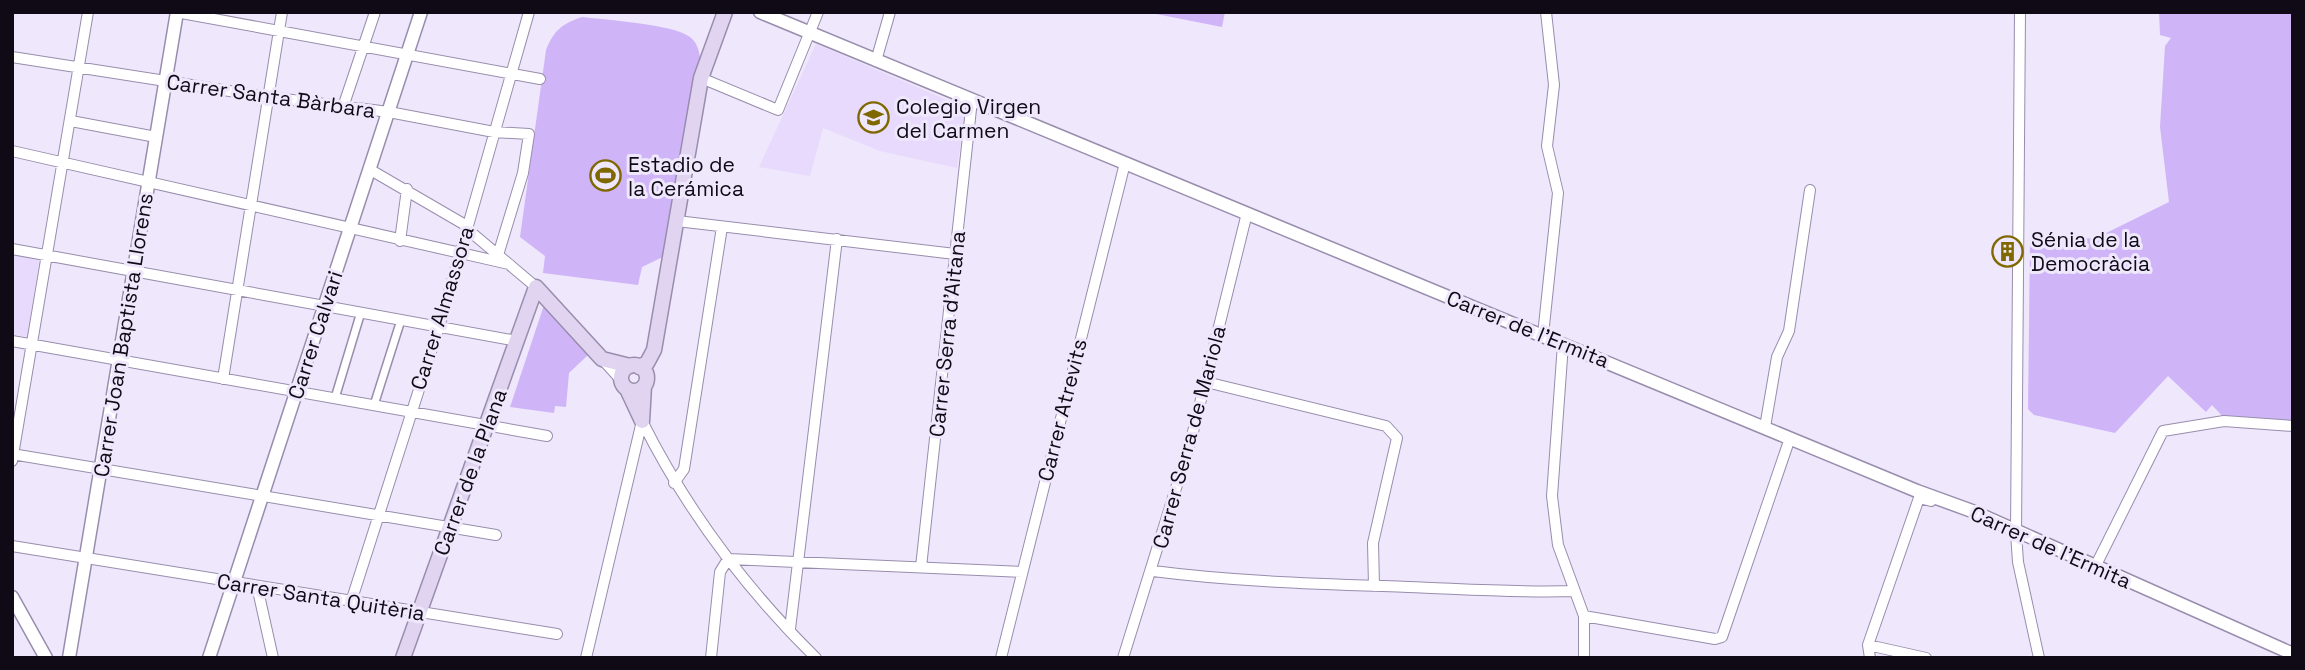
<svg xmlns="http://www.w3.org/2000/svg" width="2305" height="670" viewBox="0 0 2305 670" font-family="'Space Grotesk',sans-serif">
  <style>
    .built { fill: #e7dafc }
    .green { fill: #cfb4f8 }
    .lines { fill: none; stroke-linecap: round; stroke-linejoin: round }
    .pedestrian-casing { stroke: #998dad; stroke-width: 10 }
    .minor-casing { stroke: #998dad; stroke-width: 12 }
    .tertiary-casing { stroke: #998dad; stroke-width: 15 }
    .secondary-casing { stroke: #998dad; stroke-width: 17 }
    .pedestrian { stroke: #fff; stroke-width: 7 }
    .minor { stroke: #fff; stroke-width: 10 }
    .tertiary { stroke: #fff; stroke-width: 12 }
    .secondary { stroke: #e0d4f0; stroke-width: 14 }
    .labels { text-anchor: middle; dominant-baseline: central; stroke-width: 6; stroke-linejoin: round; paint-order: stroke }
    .street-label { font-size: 21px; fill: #0f0a16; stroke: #efe7fc }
    .poi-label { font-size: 21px; fill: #0f0a16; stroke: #efe7fc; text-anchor: start }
  </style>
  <rect width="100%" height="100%" fill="#efe7fc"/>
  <path class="built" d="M816 44 966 108 957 168 880 151 823 128 810 176 759 167Z
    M12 254 39 261 27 337 12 334Z"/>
  <path class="green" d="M1146 12H1225L1222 27Z
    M2159 12H2293V423L2225 419 2212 405 2206 412 2168 376 2115 433 2034 415 2028 409 2030 241 2096 238 2169 202 2160 127 2165 46 2171 38 2160 35Z
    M582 17C605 20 673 24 690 37 699 44 700 56 701 66L669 254 642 267 638 285 543 273 545 256 520 237 546 50C554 30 562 24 582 17Z
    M544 305 588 355 569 373 566 407 555 406 554 413 510 407Z"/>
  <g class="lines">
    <defs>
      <path id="pedestrian" d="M335 398 361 312
        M374 405 401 320"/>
      <path id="minor" d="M176 12 540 79
        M2020 12 2016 533 2018 562 2039 658
        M12 57 268 97 389 112 494 132 529 134 523 173 498 255
        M876 61 890 12
        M701 78 778 110 818 12
        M343 107 375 12
        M71 121 156 137
        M12 151 509 264
        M369 169 467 226
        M677 221 955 254
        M466 228 536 287
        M400 241 407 189
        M12 249 517 341
        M1543 335 1558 193 1547 146 1554 85 1546 12
        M12 341 547 436
        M1563 344 1552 496 1558 545 1584 616V658
        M602 359 621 380
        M223 379 282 12
        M1206 382 1386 426 1397 438 1373 543 1374 586
        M642 421C686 509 746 589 816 658
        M1765 427 1777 357 1789 331 1810 190
        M12 454 496 535
        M12 461 88 12
        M674 483 684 469 722 227
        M12 546 557 634
        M921 567 972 100
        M2095 567 2163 431 2224 421 2293 426
        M1153 571C1238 582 1323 584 1408 587 1464 589 1518 593 1574 591
        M257 586 273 658
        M351 602 439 327 529 12
        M1584 616 1715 639 1722 637 1790 438
        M790 629 837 239
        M1868 645 1926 658
        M586 658 642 421
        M711 658 720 572 728 559 1022 572
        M1001 658 1125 163
        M1123 658 1191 440 1247 213
        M1870 658 1868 645 1919 498 1931 501"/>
      <path id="tertiary" d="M760 12 1917 491 1972 511 2293 654
        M12 597 46 658
        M69 658 177 12
        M209 658 421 12"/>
      <path id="secondary" d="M621 378a13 13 0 1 1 26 0a13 13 0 1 1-26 0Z
        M639 367 647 363 654 350 701 78 725 12
        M627 389 642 421 644 386
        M403 658 536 287 602 359 630 366"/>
    </defs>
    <use href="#pedestrian" class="pedestrian-casing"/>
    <use href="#minor" class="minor-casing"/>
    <use href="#tertiary" class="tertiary-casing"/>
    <use href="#secondary" class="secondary-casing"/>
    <use href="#pedestrian" class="pedestrian"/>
    <use href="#minor" class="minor"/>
    <use href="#tertiary" class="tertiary"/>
    <use href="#secondary" class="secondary"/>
  </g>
  <defs>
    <symbol id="school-ring" viewBox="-11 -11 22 22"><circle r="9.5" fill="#efe7fc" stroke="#806800" stroke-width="1.5"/><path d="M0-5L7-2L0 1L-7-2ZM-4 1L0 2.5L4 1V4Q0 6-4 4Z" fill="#806800"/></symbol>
    <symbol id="stadium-ring" viewBox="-11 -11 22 22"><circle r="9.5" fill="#efe7fc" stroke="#806800" stroke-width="1.5"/><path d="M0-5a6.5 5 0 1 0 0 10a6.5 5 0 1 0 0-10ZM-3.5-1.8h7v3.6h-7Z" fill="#806800"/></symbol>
    <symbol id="building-ring" viewBox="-11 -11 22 22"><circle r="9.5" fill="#efe7fc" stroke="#806800" stroke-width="1.5"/><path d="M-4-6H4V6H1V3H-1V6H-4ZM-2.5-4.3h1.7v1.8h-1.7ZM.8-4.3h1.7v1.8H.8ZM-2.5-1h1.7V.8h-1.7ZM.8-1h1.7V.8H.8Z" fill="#806800"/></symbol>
  </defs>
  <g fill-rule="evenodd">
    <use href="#school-ring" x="856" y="100" width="35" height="35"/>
    <use href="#stadium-ring" x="588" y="158" width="35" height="35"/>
    <use href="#building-ring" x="1990" y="234" width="35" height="35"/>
  </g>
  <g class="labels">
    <g class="street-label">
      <text transform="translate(271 96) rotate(8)">Carrer Santa Bàrbara</text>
      <text transform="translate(442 308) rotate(-73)">Carrer Almassora</text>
      <text transform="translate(1528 329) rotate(22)">Carrer de l'Ermita</text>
      <text transform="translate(947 334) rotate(-84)">Carrer Serra d'Aitana</text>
      <text transform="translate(123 335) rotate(-81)">Carrer Joan Baptista Llorens</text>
      <text transform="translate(315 335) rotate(-72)">Carrer Calvari</text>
      <text transform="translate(1062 410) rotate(-76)">Carrer Atrevits</text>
      <text transform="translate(1189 437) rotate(-75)">Carrer Serra de Mariola</text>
      <text transform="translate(470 472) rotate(-70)">Carrer de la Plana</text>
      <text transform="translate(2051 547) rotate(24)">Carrer de l'Ermita</text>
      <text transform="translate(321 597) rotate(9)">Carrer Santa Quitèria</text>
    </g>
    <g class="poi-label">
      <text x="896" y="106">Colegio Virgen<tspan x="896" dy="24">del Carmen</tspan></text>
      <text x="628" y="164">Estadio de<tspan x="628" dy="24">la Cerámica</tspan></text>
      <text x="2031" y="239">Sénia de la<tspan x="2031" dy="24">Democràcia</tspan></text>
    </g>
  </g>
  <rect width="2305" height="670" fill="none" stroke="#0f0a16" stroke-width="28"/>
</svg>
